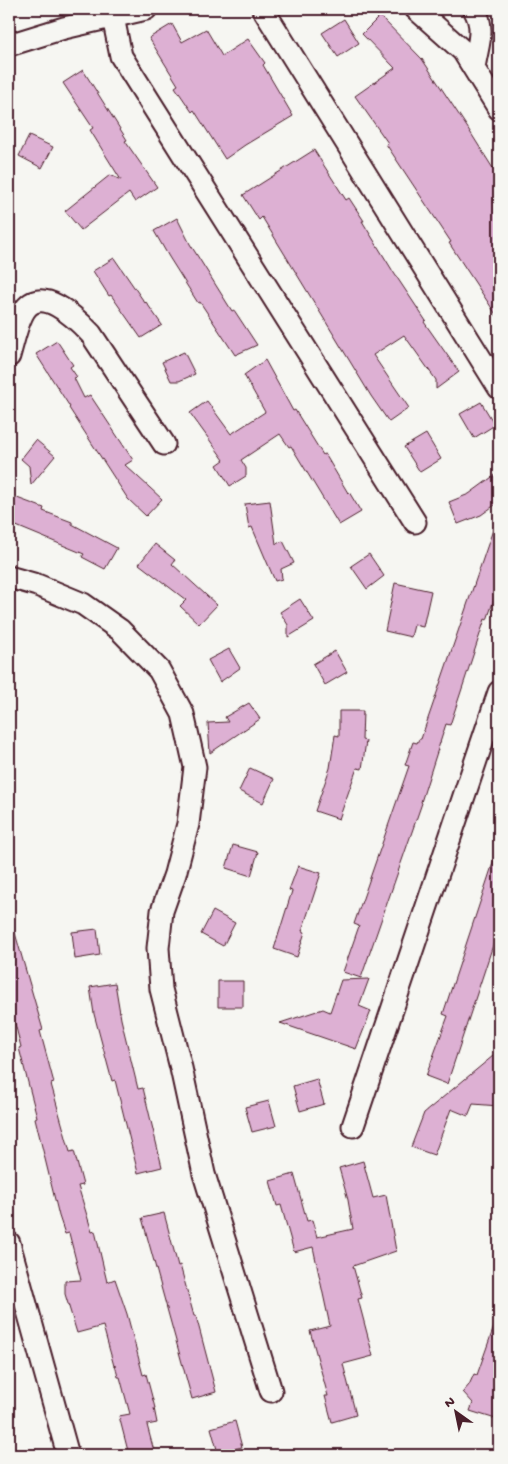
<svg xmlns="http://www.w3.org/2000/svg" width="508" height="1464" viewBox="0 0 508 1464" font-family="'Gochi Hand',sans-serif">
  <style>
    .building { fill: #ddb0d3; stroke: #4a1f2b }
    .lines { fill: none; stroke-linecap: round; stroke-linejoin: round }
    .minor-casing { stroke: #4a1f2b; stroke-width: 25 }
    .minor { stroke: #f6f6f2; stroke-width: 21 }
  </style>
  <rect width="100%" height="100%" fill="#f6f6f2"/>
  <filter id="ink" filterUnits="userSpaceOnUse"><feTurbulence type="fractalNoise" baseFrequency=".02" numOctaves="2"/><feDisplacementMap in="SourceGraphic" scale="10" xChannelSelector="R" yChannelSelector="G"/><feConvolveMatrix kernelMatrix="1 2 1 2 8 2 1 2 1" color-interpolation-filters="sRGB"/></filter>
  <g filter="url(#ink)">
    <path class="building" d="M380 16 422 59 467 127 499 178V319L449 243 451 242 386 144 388 143 355 96 395 68 362 34Z
      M344 19 359 43 338 57 322 33Z
      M172 24 182 42 206 29 222 56 248 39 265 63 263 65 293 116 245 145 225 159 194 110 192 112 175 87 178 85 149 38Z
      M83 70 127 140 125 141 157 187 135 202 129 193 81 230 65 211 110 175 121 180 90 130 93 128 63 83Z
      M29 136 53 147 42 168 19 156Z
      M314 150 346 200 349 198 364 221H362L394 273 426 321 424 322 459 372 436 389V380L404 335 373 355 409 408 389 422 371 396 262 217 259 220 243 195Z
      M177 218 190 244 232 311 234 310 257 345 235 355 200 302 198 303 169 257 154 231Z
      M114 258 145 303 146 302 162 325 141 338 111 295 109 296 93 271Z
      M57 341 73 365 70 367 77 377 74 378 84 398 90 395 133 460 125 465 162 499 146 516 128 499 69 408 70 407 36 354Z
      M184 352 195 374 179 381H171L162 362Z
      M265 360 293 411 295 410 323 455 325 454 348 493 349 492 361 512 339 525 291 446 289 447 280 434 241 460 246 468V476L230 486 217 465 224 460 190 413 207 401 231 434 265 412 244 375Z
      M481 402 495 425 474 438 460 414Z
      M426 434 441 459 420 472 404 447Z
      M36 440 55 456 31 485 29 466 21 459Z
      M499 472V502L481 515 458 524 449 502 469 494Z
      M9 495 44 508 43 511 72 522V524L117 548 105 569 82 557 84 554 9 523Z
      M270 501 276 544 283 541 294 563 281 569 282 579 275 581 252 527 249 528 245 504Z
      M496 521H499V585L487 620 485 619 450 725 446 724 421 802 422 803 361 978 343 972 359 926 354 924 409 766 405 765 413 742 417 743 419 739H421Z
      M155 544 175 560 172 564 217 605 199 624 180 606 186 600 139 564Z
      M369 554 384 576 367 589 351 566Z
      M395 583 431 591 423 627 414 625 411 637 385 631Z
      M300 599 314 621 288 637V625L280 612Z
      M229 649 240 668 220 682 208 660Z
      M335 651 347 672 325 685 313 664Z
      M249 703 260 719 210 753 208 723 228 722 225 717Z
      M339 711H363L362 740 366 741 362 769 357 768 339 819 315 811 330 768 335 735 339 736Z
      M250 768 274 779 263 803 239 791Z
      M233 845 258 852 251 876 226 868Z
      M496 854 499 855V927L447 1084 426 1076 448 1016 443 1014Z
      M298 866 321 873 302 931 305 932 297 957 274 949 292 891 289 890Z
      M213 911 235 923 223 946 201 934Z
      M97 929 100 955 75 959 72 932Z
      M15 933 43 1030 40 1031 54 1083 51 1084 70 1152 74 1151 83 1185 78 1186 92 1232 95 1231 107 1282 115 1279 127 1314 143 1375 146 1374 155 1408H154L157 1423 147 1425 155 1455H129L119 1416 130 1414 120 1377H118L115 1365 114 1366 103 1326 77 1333 65 1294V1281L81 1280 69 1233 65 1234 59 1216 35 1118 37 1117 19 1048 21 1047 9 1000V934Z
      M369 979 359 1006 371 1011 356 1049 280 1023 323 1009 330 1012 341 980Z
      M218 981H243V1007H218Z
      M115 983 121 1019 138 1089 143 1088 162 1167 138 1173 115 1080 112 1081 94 1014 90 987Z
      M499 1051V1106L473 1104 468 1116 451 1109 434 1155 411 1147 424 1113Z
      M317 1079 324 1104 300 1111 293 1086Z
      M269 1101 276 1126 252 1132 245 1107Z
      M363 1161 373 1198 386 1195 396 1251 353 1266 362 1298 358 1299 373 1356 343 1364 356 1415 332 1422 325 1396H328L310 1331 330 1326 313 1247 294 1252 281 1205 277 1206 270 1181 294 1174 307 1221 312 1220 317 1237 353 1229 348 1200 339 1168Z
      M164 1213 178 1266 180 1265 194 1316H196L216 1392 192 1399 142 1218Z
      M496 1321H499V1420L470 1411 473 1403 463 1392 469 1385 474 1374 477 1375Z
      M235 1421 242 1447 218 1453 211 1428Z"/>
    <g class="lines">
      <defs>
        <path id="minor" d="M263 9 499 388
          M416 9 463 51 499 109
          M474 9C486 29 477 46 474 68
          M113 17 121 56 415 522
          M9 45 64 28 146 9
          M9 356C13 343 16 327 22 315 38 280 77 319 91 334L164 444
          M9 577 37 585 83 604 120 630 159 670 183 714 195 767 188 824 175 874 162 911 158 948 161 989 181 1068 204 1174 271 1391
          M353 1126 499 692
          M9 1243 68 1455"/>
      </defs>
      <use href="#minor" class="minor-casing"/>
      <use href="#minor" class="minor"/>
    </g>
  </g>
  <rect width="508" height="1464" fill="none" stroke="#f6f6f2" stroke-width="30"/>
  <rect x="15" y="15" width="478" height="1434" fill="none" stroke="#4a1f2b" stroke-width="2" filter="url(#ink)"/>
  <g transform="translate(456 1412) rotate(327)" stroke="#f6f6f2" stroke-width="4" paint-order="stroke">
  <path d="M0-4L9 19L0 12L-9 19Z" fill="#4a1f2b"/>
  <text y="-8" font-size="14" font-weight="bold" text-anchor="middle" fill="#4a1f2b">N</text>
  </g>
</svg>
